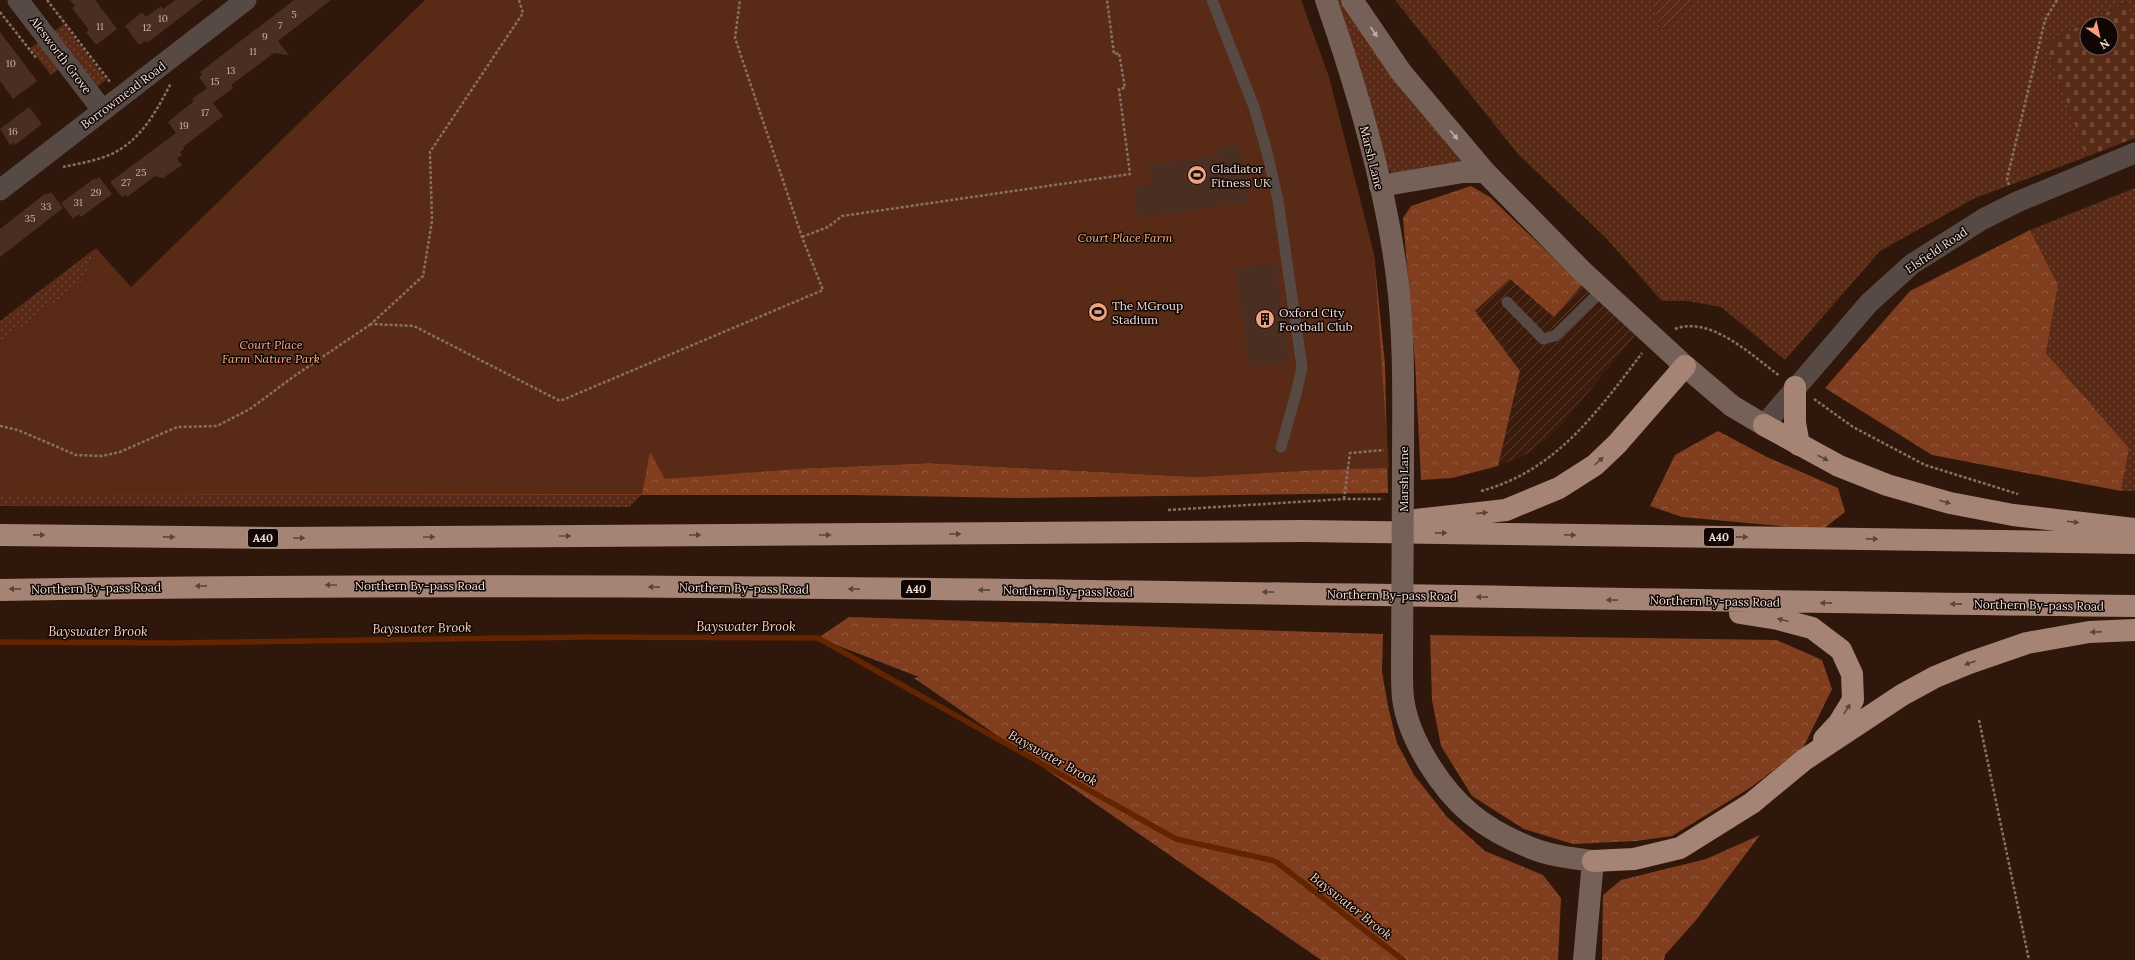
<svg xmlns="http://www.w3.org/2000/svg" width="2135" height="960" viewBox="0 0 2135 960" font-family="Lora,serif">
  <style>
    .industrial { fill: url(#industrial-furrows) }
    .grass { fill: url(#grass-dots) }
    .forest { fill: url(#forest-crowns) }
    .cemetery { fill: url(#cemetery-stones); fill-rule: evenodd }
    .park { fill: #592b16 }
    .garden { fill: url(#garden-furrows) }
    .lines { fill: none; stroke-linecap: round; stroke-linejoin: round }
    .stream { stroke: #632400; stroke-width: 5.5 }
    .building { fill: #4a2e22 }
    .path { stroke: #867066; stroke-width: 2.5; stroke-dasharray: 3 2; stroke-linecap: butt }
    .lane { stroke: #574944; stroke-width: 11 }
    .street { stroke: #574944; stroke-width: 21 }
    .secondary { stroke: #766158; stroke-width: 22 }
    .highway { stroke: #a58476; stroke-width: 22 }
    .secondary-bridge { stroke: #766158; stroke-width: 22 }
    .oneway { fill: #c0aca4 }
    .oneway2 { fill: #5a453c }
    .labels { text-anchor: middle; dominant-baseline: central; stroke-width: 3; stroke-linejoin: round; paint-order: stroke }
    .number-label { font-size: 10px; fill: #c7b2aa }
    .shield { fill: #100603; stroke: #ae9d97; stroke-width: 1 }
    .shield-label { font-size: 11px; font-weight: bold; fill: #f1ded7 }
    .street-label { font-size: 12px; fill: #f1ded7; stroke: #100603 }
    .poi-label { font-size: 12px; fill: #f1ded7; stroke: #100603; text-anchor: start }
    .park-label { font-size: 12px; font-style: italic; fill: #fdae8b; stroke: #100603 }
    .water-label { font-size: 13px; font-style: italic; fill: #fad1bf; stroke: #100603 }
  </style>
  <defs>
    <pattern id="industrial-furrows" width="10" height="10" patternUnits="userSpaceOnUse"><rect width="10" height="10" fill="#3c1c0d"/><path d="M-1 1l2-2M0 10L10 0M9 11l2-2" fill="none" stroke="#593d30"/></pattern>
    <pattern id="grass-dots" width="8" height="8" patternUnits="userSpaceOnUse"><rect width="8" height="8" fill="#592b16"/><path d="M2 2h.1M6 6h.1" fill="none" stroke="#714937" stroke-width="1.8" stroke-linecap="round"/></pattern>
    <pattern id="forest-crowns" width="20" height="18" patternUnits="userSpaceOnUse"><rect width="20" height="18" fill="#803e1f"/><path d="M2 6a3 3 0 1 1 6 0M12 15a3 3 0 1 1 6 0" fill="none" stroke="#92593f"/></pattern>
    <pattern id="cemetery-stones" width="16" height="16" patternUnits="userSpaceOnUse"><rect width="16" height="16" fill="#592b16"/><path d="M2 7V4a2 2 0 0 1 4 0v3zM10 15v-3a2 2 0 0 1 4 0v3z" fill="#714937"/></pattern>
    <pattern id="garden-furrows" width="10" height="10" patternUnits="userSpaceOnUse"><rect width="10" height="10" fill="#592b16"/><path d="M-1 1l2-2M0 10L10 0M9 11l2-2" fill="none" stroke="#714937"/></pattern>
  </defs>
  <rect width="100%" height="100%" fill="#30170b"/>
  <path class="industrial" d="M1510 279 1582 285 1637 333 1561 426 1543 442 1527 454 1498 466 1520 371 1475 312Z"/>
  <path class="grass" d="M1334 0H1343L1463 161 1397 175 1391 173 1384 165Z
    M1395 0H1650L1663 30 1696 0H2135V24L2126 2 2046 43 2086 157 1975 198 1880 251 1785 360 1721 307 1688 301H1662L1606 238 1518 154Z
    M64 24 106 80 97 87 54 31Z
    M39 42 59 69 51 75 30 48Z
    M2135 188V491H2121L2129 448 2046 353 2058 285 2030 230Z
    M96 248 84 281 0 343V321Z
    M642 494 630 507 0 506V495Z"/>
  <path class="forest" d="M1471 186 1490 197 1582 285 1554 317 1510 279 1475 311 1520 371 1498 466 1452 478 1421 480 1415 363 1403 218 1411 206Z
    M2030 230 2058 285 2046 353 2129 448 2121 491 1932 455 1825 388 1910 291Z
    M1374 254 1385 365 1388 493 1019 498 852 495H0V448L449 386 812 468 929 463 1198 477Z
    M1718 431 1767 457 1838 488 1845 512 1822 530 1682 517 1650 506 1675 455Z
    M849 617 1383 634 1382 672 1388 706 1397 743 1414 775 1447 817 1485 851 1543 875 1561 898 1558 960H1321L914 678 919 677 818 638Z
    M1430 635 1777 640 1822 660 1832 689 1803 748 1750 788 1672 836 1636 841 1573 844 1524 829 1472 796 1441 746 1432 700Z
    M1760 835 1697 919 1665 955 1664 960H1602L1603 895 1621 880 1706 859Z"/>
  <path class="cemetery" d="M2127 2 2135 24V138L2086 157 2046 43ZM2087 24H2111V48H2087Z"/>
  <path class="park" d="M425 0H1301L1329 77 1374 254 1389 468 1320 470 1198 477 929 463 812 468 665 479 650 452 642 494 0 495V343L84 281 96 248 131 287Z"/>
  <path class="garden" d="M1650 0H1696L1663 30Z"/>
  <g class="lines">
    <path class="stream" d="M0 642 172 643 587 637 818 638 1176 839 1275 861 1403 960"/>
  </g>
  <path class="building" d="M70 0H95L117 29 96 45 86 32 89 30 72 8 75 6Z
    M175 0H203L147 43 146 41 139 45 125 26 142 12 146 17 161 6 163 9Z
    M294 0H331L278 41 289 55 274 53 231 85 233 88 213 103 223 116 183 147 184 149 180 152 182 155 177 159 182 165 163 178 155 176 127 197 125 195 122 197 110 182 176 133 168 122 194 101 192 99 207 88 199 77 202 74 200 72Z
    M0 32 37 81 13 99 0 81Z
    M29 107 42 124 15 145 14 143 10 145 0 129Z
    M1240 145 1248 202 1139 218 1134 187 1151 184 1148 165 1218 155 1217 148Z
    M99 177 112 194 81 217 79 214 73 219 61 203 95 178 96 180Z
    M51 192 63 208 0 257V229L46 193 47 195Z
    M1276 263 1282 312H1287L1288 318 1289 326 1284 327 1289 362 1249 367 1235 268Z"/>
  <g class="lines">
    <path class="path" d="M47 0 110 82
      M519 0 523 13 430 152 432 221 423 276 371 324 414 326 560 401 823 290 802 237 735 38 740 0
      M0 12 37 59
      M63 167C81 163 103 160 119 150 144 135 158 108 171 83
      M2009 185 2007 179 2045 20 2057 0
      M802 237 828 227 842 216 1130 174 1119 89 1125 88 1119 53 1114 54 1107 0
      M1675 329C1711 315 1752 356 1780 376
      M1814 399 1853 427 1925 465 2018 494
      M0 426 18 430 76 455 102 456 120 452 177 427 217 426 250 409 293 377 371 324
      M1481 491C1556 471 1598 411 1642 353
      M1344 499 1350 453 1384 450
      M1168 510 1344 499H1383
      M1979 720 2029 960"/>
    <path class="lane" d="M1212 0 1254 107 1267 152 1278 200 1302 367 1297 390 1281 447
      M1507 302 1543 339 1555 336 1603 289"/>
    <path class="street" d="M18 0 103 111
      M0 190 246 0
      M1764 425 1869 303 1912 264 1983 219 2017 202 2135 153"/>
    <path class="secondary" d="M1326 0C1357 89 1385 183 1397 277 1405 340 1403 404 1403 467
      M1352 0 1401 72 1485 172 1582 271 1685 366 1732 406 1764 425
      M1380 186 1463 172H1485
      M1402 670C1402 679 1402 689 1403 698 1408 738 1440 788 1471 814 1488 828 1511 840 1531 848 1551 856 1572 858 1593 861L1584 960"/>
    <path class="highway" d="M1795 387V423L1799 445
      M1764 425 1839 466 1887 485 1950 503 2013 515 2135 529
      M1406 521 1506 510 1559 488 1595 465 1617 444 1685 366
      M0 535 276 538 1304 531 2135 543
      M0 590C712 578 1423 598 2135 606
      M1740 613 1778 619 1812 628 1841 650 1852 674 1853 700 1839 723 1824 739
      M1593 861 1634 859 1680 848 1752 803 1804 760 1902 695 1935 677 1969 663 2027 643 2089 632 2135 630"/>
    <path class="secondary-bridge" d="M1402 670 1403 467"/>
  </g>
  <defs><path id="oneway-solid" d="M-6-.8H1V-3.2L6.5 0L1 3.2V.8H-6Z"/></defs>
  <g class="oneway">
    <use href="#oneway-solid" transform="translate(1374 32) rotate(56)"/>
    <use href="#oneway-solid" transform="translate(1454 135) rotate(50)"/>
  </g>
  <g class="oneway2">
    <use href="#oneway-solid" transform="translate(1823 458) rotate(27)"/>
    <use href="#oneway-solid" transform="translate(1599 461) rotate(-42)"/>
    <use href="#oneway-solid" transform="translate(1945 502) rotate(16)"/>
    <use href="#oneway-solid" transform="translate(1482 513) rotate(-6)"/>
    <use href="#oneway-solid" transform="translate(2073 522) rotate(7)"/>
    <use href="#oneway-solid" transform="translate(1441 533) rotate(1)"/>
    <use href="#oneway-solid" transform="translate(955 534)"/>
    <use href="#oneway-solid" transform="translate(39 535) rotate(1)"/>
    <use href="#oneway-solid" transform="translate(695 535)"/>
    <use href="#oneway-solid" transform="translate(825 535)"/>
    <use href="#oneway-solid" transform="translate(1570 535) rotate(1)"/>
    <use href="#oneway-solid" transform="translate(565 536)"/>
    <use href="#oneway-solid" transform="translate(169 537) rotate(1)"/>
    <use href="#oneway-solid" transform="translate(429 537)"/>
    <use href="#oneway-solid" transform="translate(1742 537) rotate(1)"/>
    <use href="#oneway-solid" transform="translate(299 538)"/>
    <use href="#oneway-solid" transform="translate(1872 539) rotate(1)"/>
    <use href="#oneway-solid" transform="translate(331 585) rotate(-180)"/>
    <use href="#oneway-solid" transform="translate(201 586) rotate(179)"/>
    <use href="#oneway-solid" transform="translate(654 587) rotate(-179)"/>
    <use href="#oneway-solid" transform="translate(15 589) rotate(179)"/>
    <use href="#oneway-solid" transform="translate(854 589) rotate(-179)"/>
    <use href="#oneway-solid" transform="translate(984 590) rotate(-179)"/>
    <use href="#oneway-solid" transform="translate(1268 592) rotate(-179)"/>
    <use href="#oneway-solid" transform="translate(1482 597) rotate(-179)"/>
    <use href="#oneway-solid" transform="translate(1612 600) rotate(-179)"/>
    <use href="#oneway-solid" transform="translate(1826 603) rotate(-179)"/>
    <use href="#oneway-solid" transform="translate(1956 604) rotate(-179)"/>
    <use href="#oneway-solid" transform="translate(1783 620) rotate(-166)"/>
    <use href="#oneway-solid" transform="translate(2096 632) rotate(178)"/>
    <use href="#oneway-solid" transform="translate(1970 663) rotate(160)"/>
    <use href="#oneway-solid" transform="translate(1847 709) rotate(-58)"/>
  </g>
  <defs>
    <symbol id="stadium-disc" viewBox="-11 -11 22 22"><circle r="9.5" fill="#f1a17d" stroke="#100603"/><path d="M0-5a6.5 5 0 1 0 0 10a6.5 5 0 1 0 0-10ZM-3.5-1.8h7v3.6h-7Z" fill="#111"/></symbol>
    <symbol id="building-disc" viewBox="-11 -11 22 22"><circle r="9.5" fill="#f1a17d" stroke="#100603"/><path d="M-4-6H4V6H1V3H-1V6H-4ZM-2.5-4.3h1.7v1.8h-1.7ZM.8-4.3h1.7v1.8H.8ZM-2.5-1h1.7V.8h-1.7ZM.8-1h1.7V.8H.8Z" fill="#111"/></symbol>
  </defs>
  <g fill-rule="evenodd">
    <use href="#stadium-disc" x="1186" y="164" width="22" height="22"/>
    <use href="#stadium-disc" x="1087" y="301" width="22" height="22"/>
    <use href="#building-disc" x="1254" y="308" width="22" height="22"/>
  </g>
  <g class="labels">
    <g class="number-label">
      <text x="294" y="14">5</text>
      <text x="163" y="18">10</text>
      <text x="280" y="25">7</text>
      <text x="100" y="26">11</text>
      <text x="147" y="27">12</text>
      <text x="265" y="36">9</text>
      <text x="253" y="51">11</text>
      <text x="11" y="63">10</text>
      <text x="231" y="70">13</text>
      <text x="215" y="81">15</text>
      <text x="205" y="112">17</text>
      <text x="184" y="125">19</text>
      <text x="13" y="131">16</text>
      <text x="141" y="172">25</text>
      <text x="126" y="182">27</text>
      <text x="96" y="192">29</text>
      <text x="78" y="202">31</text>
      <text x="46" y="206">33</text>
      <text x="30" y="218">35</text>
    </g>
    <g class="shield">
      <rect x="1704" y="528" width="30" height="18" rx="3"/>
      <rect x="248" y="529" width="30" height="18" rx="3"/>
      <rect x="901" y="580" width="30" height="18" rx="3"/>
    </g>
    <g class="shield-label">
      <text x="1719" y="537">A40</text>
      <text x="263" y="538">A40</text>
      <text x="916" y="589">A40</text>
    </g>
    <g class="street-label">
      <text transform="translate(61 55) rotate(53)">Alesworth Grove</text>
      <text transform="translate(123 95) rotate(-37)">Borrowmead Road</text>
      <text transform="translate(1372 158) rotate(76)">Marsh Lane</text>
      <text transform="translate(1936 250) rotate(-34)">Elsfield Road</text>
      <text transform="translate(1403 479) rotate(-90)">Marsh Lane</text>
      <text x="420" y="585">Northern By-pass Road</text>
      <text transform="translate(96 588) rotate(-1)">Northern By-pass Road</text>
      <text transform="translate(744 588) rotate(1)">Northern By-pass Road</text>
      <text transform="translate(1068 591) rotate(1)">Northern By-pass Road</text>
      <text transform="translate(1392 595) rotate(1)">Northern By-pass Road</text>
      <text transform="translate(1715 601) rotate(1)">Northern By-pass Road</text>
      <text transform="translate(2039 605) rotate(1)">Northern By-pass Road</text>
    </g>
    <g class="poi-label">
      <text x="1211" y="168">Gladiator<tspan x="1211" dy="14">Fitness UK</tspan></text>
      <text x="1112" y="305">The MGroup<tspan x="1112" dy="14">Stadium</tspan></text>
      <text x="1279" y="312">Oxford City<tspan x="1279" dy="14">Football Club</tspan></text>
    </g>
    <g class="park-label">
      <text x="1125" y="237">Court Place Farm</text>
      <text x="271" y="344">Court Place<tspan x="271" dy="14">Farm Nature Park</tspan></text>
    </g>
    <g class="water-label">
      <text x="746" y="626">Bayswater Brook</text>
      <text transform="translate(422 628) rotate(-1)">Bayswater Brook</text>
      <text x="98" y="631">Bayswater Brook</text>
      <text transform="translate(1053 758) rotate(29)">Bayswater Brook</text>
      <text transform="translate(1351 906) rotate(38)">Bayswater Brook</text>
    </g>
  </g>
  <g transform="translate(2099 36) rotate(146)"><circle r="19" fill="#100603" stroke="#6a5c58"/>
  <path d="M0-3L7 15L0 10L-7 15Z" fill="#f1a17d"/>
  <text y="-6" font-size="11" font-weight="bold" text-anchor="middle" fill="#f1ded7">N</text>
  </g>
</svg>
